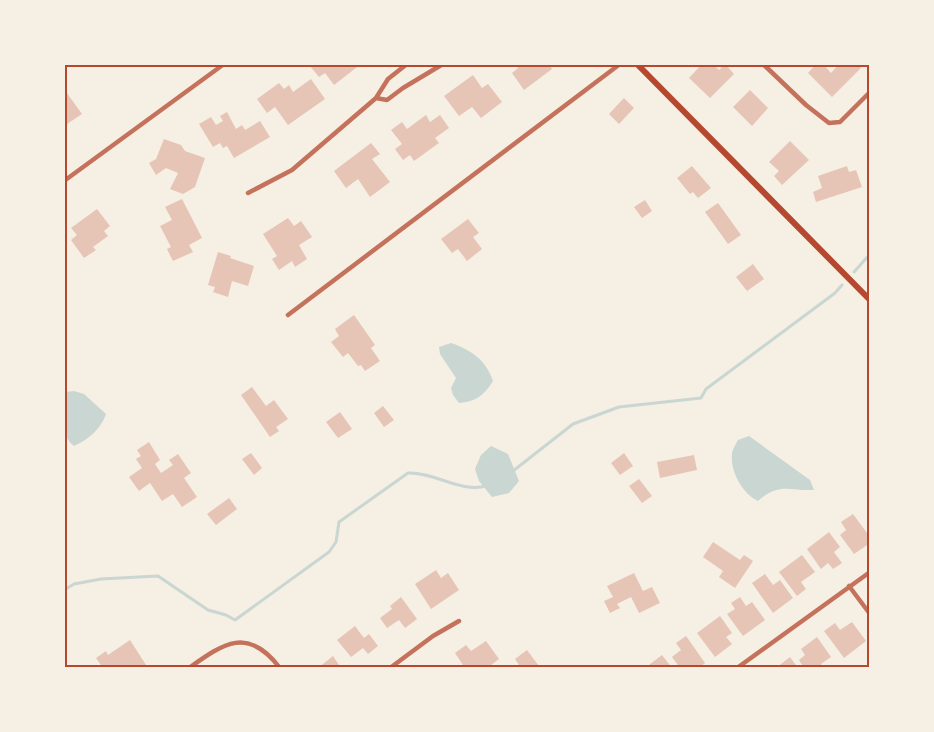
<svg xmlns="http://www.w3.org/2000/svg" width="934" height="732" viewBox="0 0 934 732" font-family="Quicksand,sans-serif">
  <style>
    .water { fill: #c9d6d2 }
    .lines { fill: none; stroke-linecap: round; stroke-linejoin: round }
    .stream { stroke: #c9d6d2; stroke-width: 3 }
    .building { fill: #e6c5b7 }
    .path { stroke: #b5482f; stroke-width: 1.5 }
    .minor { stroke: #c5725c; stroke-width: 4.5 }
    .secondary { stroke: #b5482f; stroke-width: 6 }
    .neatline { fill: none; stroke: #b5482f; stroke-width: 2 }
  </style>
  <rect width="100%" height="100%" fill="#f6efe4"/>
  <path class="water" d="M451 343C471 350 486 360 493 381 484 395 476 402 459 403L453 395 451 388 456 378 440 354 439 347Z
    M74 391 84 394 106 414C101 429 89 439 74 446 59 435 64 409 65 392Z
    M749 436 810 480 814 490C789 491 779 482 758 501 743 494 730 472 732 454 732 450 736 444 738 440Z
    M491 446 508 454 519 481 509 493 492 497 479 481 475 469 481 455Z"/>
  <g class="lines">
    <path class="stream" d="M854 272 870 254
      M513 471 573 424 619 407 701 398 706 389 835 293 842 285
      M64 590 74 584 101 579 158 576 208 610 226 615 235 620 329 552 336 542 339 522 408 473C434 472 461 493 486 486"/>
  </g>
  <path class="building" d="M311 64H361L334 85 325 73 319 77 310 66Z
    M515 64H549L552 69 524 90 512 73 518 68Z
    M702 64H713L719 70 725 64 734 74 710 98 689 78Z
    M816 64H823L831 73 839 64H857L861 68 832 97 808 73Z
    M473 75 482 88 488 84 502 102 481 118 472 107 459 116 444 96Z
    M311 79 325 99 288 125 275 107 267 113 257 99 279 83 284 89 289 85 293 92Z
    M64 89 82 114 64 126Z
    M750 90 768 108 752 126 733 107Z
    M624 98 634 108 619 124 609 114Z
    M227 112 236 129 242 125 245 130 260 121 270 137 234 158 227 146 223 148 220 143 213 147 199 124 211 117 216 125 223 121 220 116Z
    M426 115 430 122 440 115 449 128 435 138 439 143 414 161 410 155 403 160 395 149 402 144 391 130 402 122 407 129Z
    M164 139 181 145 185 151 205 158 195 187 183 194 170 189 178 173 166 168 156 175 149 163 156 159Z
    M790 141 809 160 782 185 774 176 779 171 769 162Z
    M371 143 380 154 372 159 390 182 370 197 358 179 346 188 334 171Z
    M692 166 711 188 698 198 693 192 690 194 677 178Z
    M847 166 849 172 856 170 862 187 816 202 813 192 822 188 818 176Z
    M182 199 202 238 189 245 193 252 173 261 167 249 171 247 160 226 172 220 165 207Z
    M645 200 652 211 642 218 634 207Z
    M718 203 741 235 728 244 705 212Z
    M97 209 110 226 104 231 108 236 93 247 96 250 84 258 71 240 77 235 71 228Z
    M288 218 294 226 301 221 312 237 299 245 307 259 295 267 292 261 279 270 272 259 277 256 263 234Z
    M468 219 479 233 473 237 482 249 467 261 458 249 452 253 441 239Z
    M218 252 231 256 230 258 254 266 248 286 232 281 228 297 213 292 215 287 208 285Z
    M753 264 764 279 747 291 736 277Z
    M354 315 375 345 371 348 380 361 365 371 361 365 358 366 348 353 343 357 331 342 339 336 335 329Z
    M252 387 266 406 274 400 288 419 276 427 279 431 270 437 241 395Z
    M383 406 394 420 384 427 374 413Z
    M340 412 352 429 338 438 326 422Z
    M149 442 160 460 155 464 161 473 173 465 169 460 178 454 191 473 184 478 197 497 182 507 173 494 162 501 150 483 139 491 129 477 142 468 136 459 141 456 137 450Z
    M251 453 262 468 254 475 242 459Z
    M624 453 633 466 620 475 611 463Z
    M694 455 697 470 660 478 657 462Z
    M639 479 652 496 642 503 629 486Z
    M229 498 237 509 216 525 207 514Z
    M853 514 870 537V543L854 554 840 535 846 530 841 522Z
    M829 532 840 547 834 552 842 563 833 569 828 563 821 569 807 549Z
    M713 542 740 560 744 555 753 561 735 588 719 577 723 571 703 557Z
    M802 555 815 572 801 582 806 589 797 596 779 572Z
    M436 570 441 578 448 573 459 590 431 609 415 584Z
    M634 573 643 591 652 587 660 603 639 613 631 597 617 604 620 608 610 613 604 601 613 597 607 586Z
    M765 574 773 585 780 580 793 598 773 613 752 583Z
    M401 597 417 619 405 628 399 620 387 628 380 618 392 609 390 606Z
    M740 597 746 606 752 602 765 620 743 636 727 614 735 609 731 603Z
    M720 616 732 633 726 637 732 644 715 657 697 633Z
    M852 622 866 641 844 658 824 631 835 623 840 630Z
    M355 626 364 638 369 634 378 646 368 654 363 648 351 657 337 640Z
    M686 636 705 663 699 668H680L672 657 681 650 676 643Z
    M817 637 831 657 821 664 823 668H804L799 660 805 655 801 649Z
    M130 640 148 668H103L96 658 106 651 108 655Z
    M486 641 499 659 487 668H465L455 653 466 645 471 651Z
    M527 650 539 666 538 668H521L515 659Z
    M662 655 672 668H645Z
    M333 656 341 668H318Z
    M790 657 798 668H776Z"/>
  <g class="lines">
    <path class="path" d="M603 64 604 66"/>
    <path class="minor" d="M763 64 806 105 829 123 840 122 870 92
      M376 98 387 100 403 88 443 64
      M64 181 224 64
      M248 193 292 170 376 98 388 79 407 64
      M288 315 620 64
      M849 586 870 614
      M189 668C224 643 248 626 280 668
      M390 668 433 636 459 621
      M737 668 870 572"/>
    <path class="secondary" d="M637 64 870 300"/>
  </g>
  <rect width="934" height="732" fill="none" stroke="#f6efe4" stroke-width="132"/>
  <rect x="66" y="66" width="802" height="600" class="neatline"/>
</svg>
